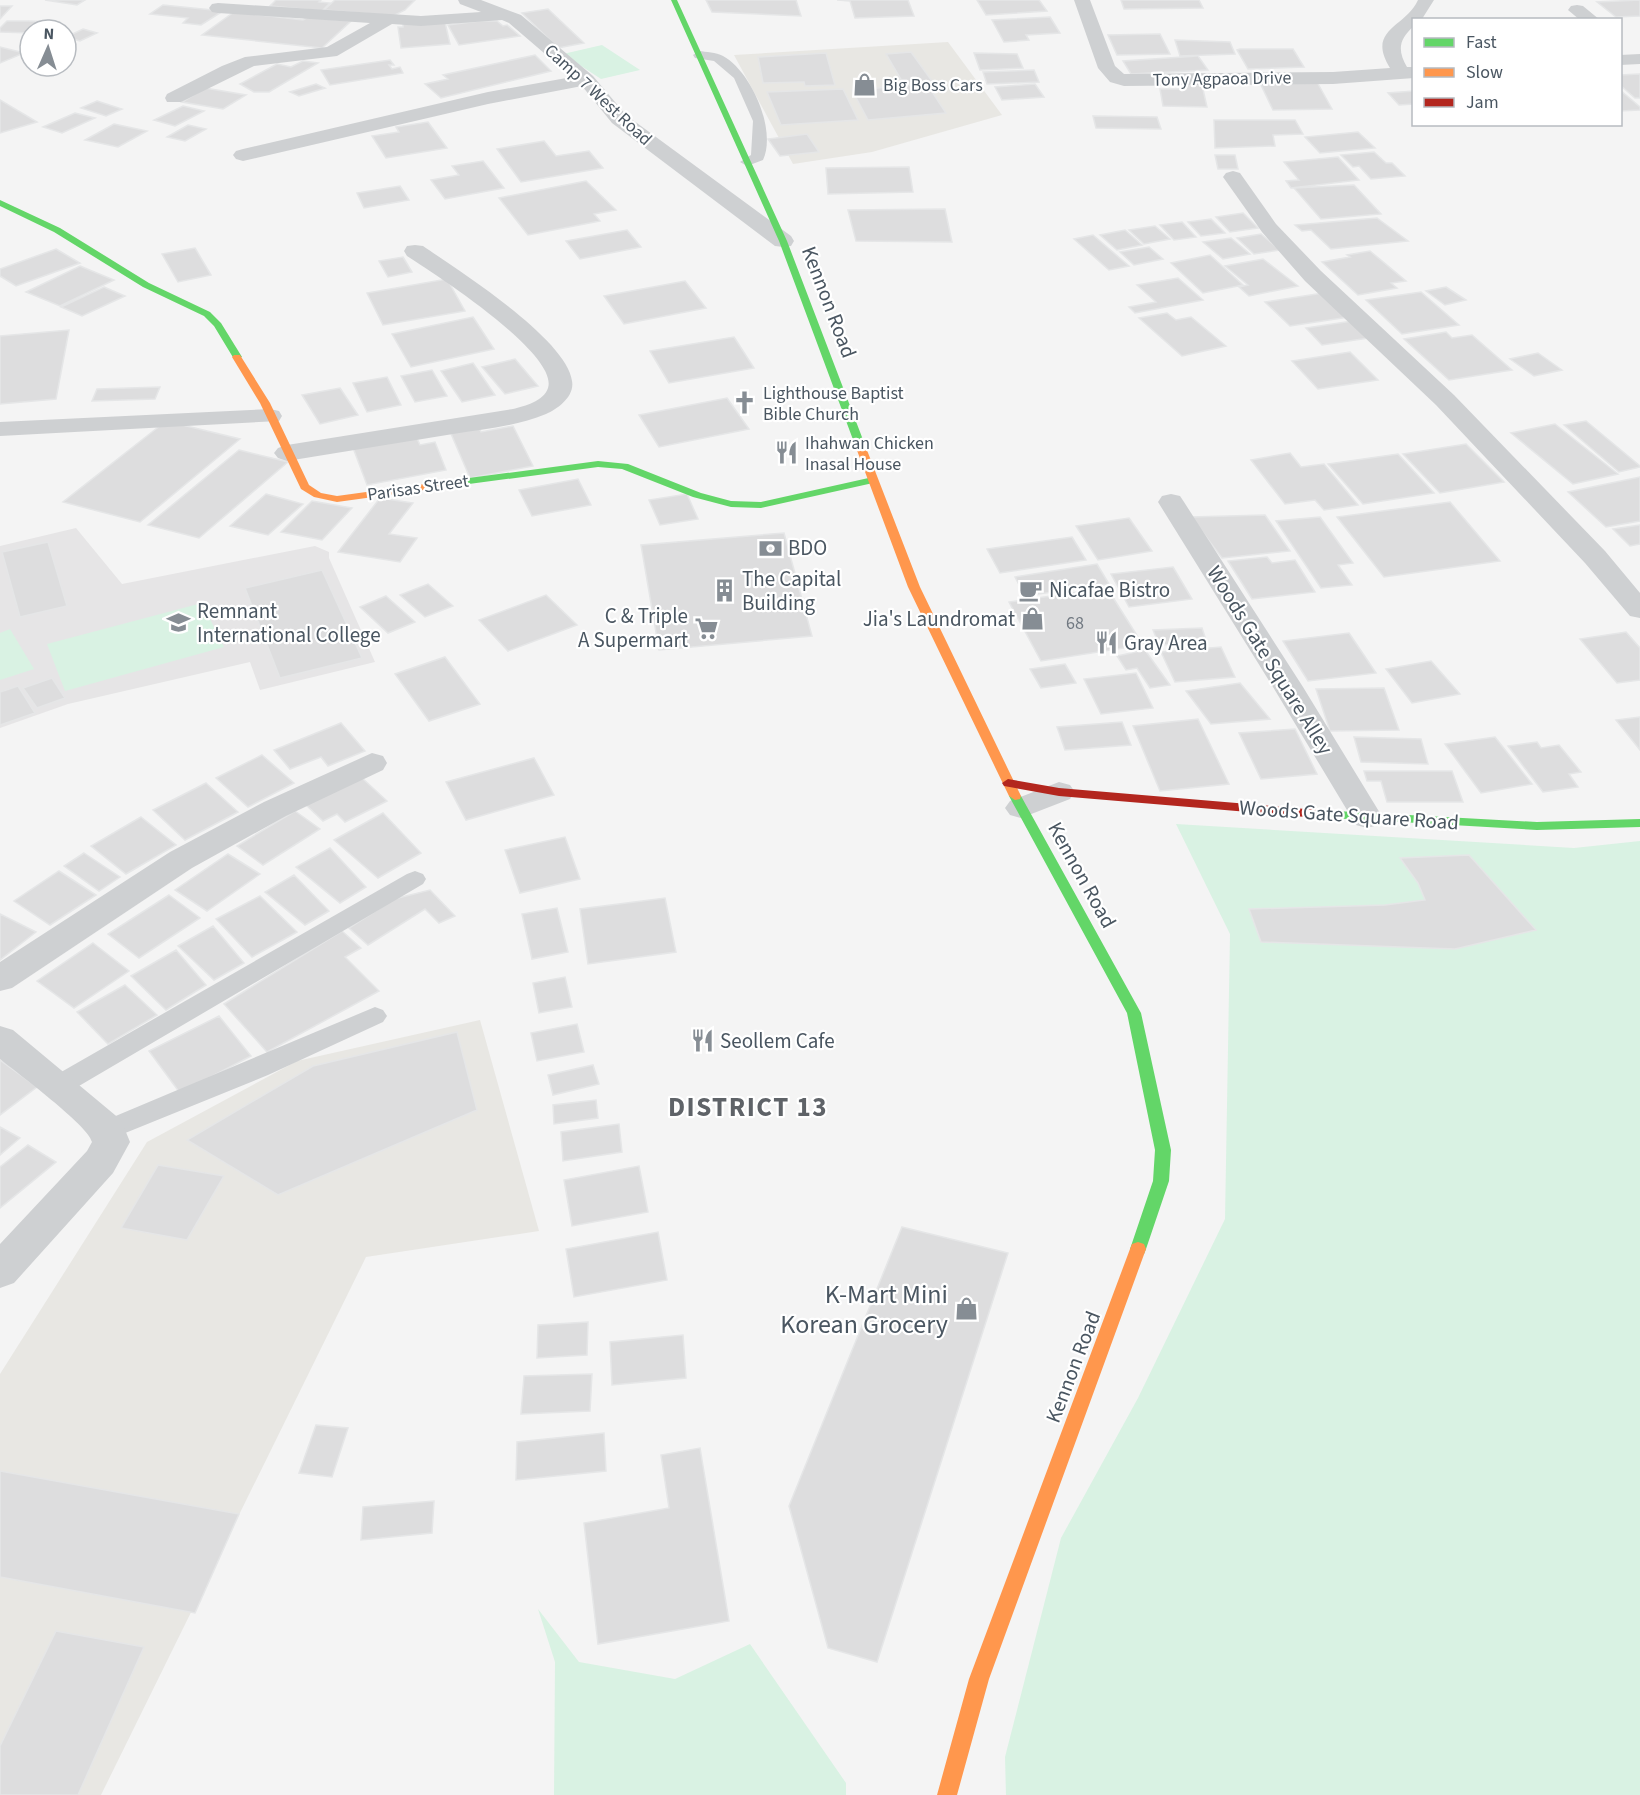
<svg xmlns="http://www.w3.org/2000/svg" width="1640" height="1795" viewBox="0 0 1640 1795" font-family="'Source Sans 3',sans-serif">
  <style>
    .commercial { fill: #e8e7e3 }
    .education { fill: #e6e5e6 }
    .green { fill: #d9f2e3 }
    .building { fill: #ddddde; stroke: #e5e6e7; stroke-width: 1.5 }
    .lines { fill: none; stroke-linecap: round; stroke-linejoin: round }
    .lane { fill: #ced0d2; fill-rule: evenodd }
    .street { fill: #ced0d2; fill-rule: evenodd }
    .fast { fill: #63d668; fill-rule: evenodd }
    .slow { fill: #ff974d; fill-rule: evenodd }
    .jam { fill: #b3261e; fill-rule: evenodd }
    .labels { text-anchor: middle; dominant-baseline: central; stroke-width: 4.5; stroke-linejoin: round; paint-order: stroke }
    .far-street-label { font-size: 18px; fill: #4a5661; stroke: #fff }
    .far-poi-label { font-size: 18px; fill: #4a5661; stroke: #fff; text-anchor: start }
    .number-label { font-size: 18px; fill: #707881 }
    .street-label { font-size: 21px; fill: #4a5661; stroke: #fff }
    .poi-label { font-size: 21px; fill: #4a5661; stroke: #fff; text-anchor: start }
    .near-poi-label { font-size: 26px; fill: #4a5661; stroke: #fff; text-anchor: end }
    .district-label { font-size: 27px; font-weight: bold; letter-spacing: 1.5px; fill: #5f6368; stroke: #fff }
  </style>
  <rect width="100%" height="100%" fill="#f4f4f4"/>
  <path class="commercial" d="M948 42 1002 115 872 152 793 164 734 55Z
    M480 1020 539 1231 366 1257 101 1795H0V1374L147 1142 297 1061Z"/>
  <path class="education" d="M76 528 122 584 315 546 329 552V558L375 662 260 690 250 662 68 704 0 728V546Z"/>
  <path class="green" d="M602 45 640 70 601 79 563 54Z
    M202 603 224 647 65 691 47 644Z
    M10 629 34 669 0 680V633Z
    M1176 824 1574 848 1640 841V1795H1006L1005 1757 1061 1538 1138 1398 1225 1219 1230 934Z
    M538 1609 579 1662 675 1679 750 1644 846 1783V1795H554L555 1662Z"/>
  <path class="building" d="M45 0H85L77 5Z
    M276 0H321L319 2 330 3 322 11 270 6Z
    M335 0H415L405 10 393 16 324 10Z
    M706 0H796L801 16 712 12Z
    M837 0H908L914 16 855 18 850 1Z
    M977 0H1039L1047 11 986 15Z
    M1121 0H1199L1203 8 1124 9Z
    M1640 0V16L1616 17 1597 2Z
    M163 5 223 11 201 25 183 23 188 18 150 14Z
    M0 6H12L0 19Z
    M548 9 584 43 558 48 522 13Z
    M234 12 303 20 308 17 351 21 322 48 202 35Z
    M1050 17 1060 33 1026 35 1029 40 1004 42 992 20Z
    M7 21H28L59 22 48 30H30V33L0 32V28Z
    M479 21H497L503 26 507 25 520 36 459 45 448 25Z
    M445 22 450 44 401 48 398 27H403V23Z
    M83 29 97 33 80 41 66 37Z
    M1160 34 1170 54 1117 55 1108 35Z
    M1175 40 1230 42 1235 54 1180 56Z
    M0 47 24 53 0 63Z
    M1240 49H1293L1304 67 1248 69 1237 50Z
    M911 52 932 81 903 83 886 54Z
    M826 53 835 85 805 86 804 82 763 83 758 57Z
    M974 53 1017 54 1023 68 980 70Z
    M535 55 551 71 441 98 425 84 448 79 443 75Z
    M1198 56 1208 70 1131 74 1123 61Z
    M390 60 394 65H389L392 69 400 67 403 73 330 85 321 70Z
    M303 61 318 63 269 92H254L240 84 277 64 291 67Z
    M1034 70 1039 82 987 84 983 72Z
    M1640 74V98H1635L1620 85V75Z
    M1317 82 1332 109 1273 110 1260 83Z
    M316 84 325 88 299 96 290 92Z
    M927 84 946 113 868 120 852 90Z
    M1035 84 1044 97 1002 100 995 87Z
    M1185 85H1202L1207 107 1163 106 1160 89H1186Z
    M205 88 246 95 223 109 182 102Z
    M843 89 858 120 781 125 767 92Z
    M1620 90 1640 107V110L1620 111Z
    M1414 91V104L1399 105 1388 93Z
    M0 100 37 122 0 133Z
    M97 101 122 109 106 116 81 108Z
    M183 106 204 111 175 126 154 120Z
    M75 113 95 118 62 133 43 127Z
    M1093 116 1157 117 1161 129 1096 128Z
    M1214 120H1295L1303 134 1273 135 1275 146 1215 148Z
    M428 122 447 148 386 158 372 136 399 132 396 127Z
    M114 124 147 131 118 147 85 140Z
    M188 125 206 129 185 141 167 137Z
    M1358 132 1375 148 1320 153 1305 137Z
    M807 134 819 152 780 156 768 139Z
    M544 141 556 156 589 151 603 168 521 182 497 149Z
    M1374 152 1386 163H1392L1405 176 1371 179 1359 166 1353 167 1341 155Z
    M1215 155H1235L1238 169H1218Z
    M1338 157 1359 180 1291 188 1286 181 1299 180 1284 162Z
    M483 161 504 188 445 199 431 180 459 175 452 166Z
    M909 167 913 192 828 194 826 168Z
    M586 181 616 210 594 214 600 221 528 235 499 198Z
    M1354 185 1381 214 1321 219 1294 188Z
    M400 186 409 200 364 208 357 193Z
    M945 209 952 242 856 241 848 210Z
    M1243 213 1258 228 1230 232 1216 217Z
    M1377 218 1408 241 1331 249 1311 230 1302 231 1295 225Z
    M1211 219 1225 233 1201 236 1188 222Z
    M1182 222 1196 237 1174 240 1160 225Z
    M1155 226 1170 239 1144 244 1129 230Z
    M627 230 641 247 580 259 566 241Z
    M1125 230 1142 245 1117 250 1100 235Z
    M1261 234 1280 250 1254 254 1237 238Z
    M1093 235 1129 266 1109 270 1074 239Z
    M1231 238 1250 254 1223 259 1203 242Z
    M1149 247 1163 259 1134 265 1120 252Z
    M195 248 211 275 178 282 162 254Z
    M56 249 80 263 16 286 0 276V269Z
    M1370 251 1406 281 1391 283 1397 288 1358 295 1322 262 1350 257 1347 255Z
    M1210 255 1243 285 1203 293 1171 263Z
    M403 257 412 272 388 277 379 261Z
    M1263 259 1298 286 1249 296 1239 287 1248 285 1225 266Z
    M80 266 114 280 60 306 26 292Z
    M1178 278 1203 300 1135 313 1129 307 1156 302 1137 285Z
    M447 279 465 311 383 325 367 293Z
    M685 281 706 308 624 324 604 296Z
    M104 287 125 296 82 316 61 307Z
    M1446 287 1466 300 1445 305 1426 291Z
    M1421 292 1459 325 1402 334 1366 300Z
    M1323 293 1349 317 1290 326 1265 302Z
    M1167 313 1176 320 1191 317 1226 346 1182 356 1139 318Z
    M473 317 494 349 411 367 392 334Z
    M1352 321 1369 338 1322 345 1306 328Z
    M69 330 56 399 0 404V336Z
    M1446 332 1452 338 1472 335 1512 370 1449 380 1404 339Z
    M734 337 754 368 669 383 650 351Z
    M1350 352 1378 380 1318 389 1292 361Z
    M1538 353 1562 370 1534 376 1510 359Z
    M515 359 538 386 505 394 482 367Z
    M473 363 495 395 462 402 441 371Z
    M432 370 447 396 415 402 401 376Z
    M387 377 401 405 367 412 353 383Z
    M160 387 155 399 92 401 97 389Z
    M340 388 358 415 320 424 302 395Z
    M727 398 749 429 659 447 639 415Z
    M166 421 240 439 140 522 63 502Z
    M1586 421 1640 466V467L1619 472 1564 425Z
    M477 424 481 432 513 426 533 466 470 478 449 429Z
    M1555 424 1618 474 1573 484 1511 433Z
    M415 434 420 445 435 442 446 470 367 485 352 445Z
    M1466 444 1504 482 1440 493 1403 454Z
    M239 450 288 462 199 538 148 525Z
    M1290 453 1301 467 1324 464 1358 505 1324 510 1315 500 1285 504 1251 460Z
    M1398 454 1434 493 1363 504 1328 464Z
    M1640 477V521L1606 527 1568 492Z
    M578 479 591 505 532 516 519 490Z
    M266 494 303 504 268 535 230 526Z
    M687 494 698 519 660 525 649 500Z
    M380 498 413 503 389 534 417 538 400 562 338 552Z
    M312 501 352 508 322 540 281 532Z
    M1450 502 1500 561 1384 577 1337 517Z
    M1265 515 1290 551 1222 558 1191 517Z
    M1320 517 1353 563 1338 565 1352 585 1321 588 1276 521Z
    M1129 518 1152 551 1098 560 1076 526Z
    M1640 525V544L1630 546 1613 529Z
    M784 533 812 636 659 650 641 545Z
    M1072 537 1086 560 1000 573 987 549Z
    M48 542 67 606 20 617 2 552Z
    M1267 557 1272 563 1295 560 1315 592 1252 599 1228 561Z
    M1097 564 1109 584 1025 596 1015 577Z
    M1173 567 1192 599 1129 607 1111 574Z
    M322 570 362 658 280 678 245 588Z
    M428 584 453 606 425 617 400 595Z
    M1107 588 1143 645 1041 661 1009 602Z
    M546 595 577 625 508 651 479 620Z
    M386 596 415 622 388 633 360 607Z
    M1202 628 1207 643 1159 645 1153 630Z
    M1626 632 1640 648V680L1617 683 1580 639Z
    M1349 633 1376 673 1308 681 1283 641Z
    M1221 647 1235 677 1175 682 1161 652Z
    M1145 650 1170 685 1150 688 1137 668 1126 670 1117 656Z
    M445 657 480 704 429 721 395 674Z
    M1431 661 1460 694 1412 703 1386 669Z
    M1065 664 1076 683 1041 688 1030 669Z
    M1136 673 1153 708 1101 714 1084 679Z
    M52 678 65 698 37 708 23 688Z
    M1240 683 1270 719 1211 724 1186 691Z
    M18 686 35 713 0 725V692Z
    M1384 688 1399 730 1330 731 1316 689Z
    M1640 717V750L1616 720Z
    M1198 719 1229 784 1160 791 1133 726Z
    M1122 722 1131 745 1065 750 1057 727Z
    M341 723 365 751 328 766 321 757 290 769 274 750Z
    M1295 729 1317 774 1261 779 1239 733Z
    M1354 737 1421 739 1428 764 1361 762Z
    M1495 737 1532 784 1481 793 1445 744Z
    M1537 742 1541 748 1559 745 1581 772 1569 774 1578 787 1543 792 1508 746Z
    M262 755 294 783 248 807 216 778Z
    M534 758 554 795 466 820 446 782Z
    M1364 771H1452L1463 802H1387L1381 781H1367Z
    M361 777 387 801 345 822 337 814 323 821 305 804Z
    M206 783 238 812 185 840 153 810Z
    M295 811 320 829 263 865 237 846Z
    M383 813 421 853 378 878 334 840Z
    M141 817 176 845 126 874 91 846Z
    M565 837 580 879 520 893 505 850Z
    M330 848 366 887 340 903 296 867Z
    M84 853 120 877 99 891 64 866Z
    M228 854 260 874 207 911 175 890Z
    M1469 855 1536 930 1455 949 1261 942 1249 909 1385 905 1425 900 1418 883 1400 858Z
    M59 871 96 895 50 925 14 901Z
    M294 875 329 911 305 925 265 892Z
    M430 890 455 916 439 923 425 909 368 945 349 928 394 899Z
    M169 895 200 918 139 958 108 934Z
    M260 896 297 932 252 957 216 919Z
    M665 898 676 952 588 964 580 909Z
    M557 908 568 952 532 959 522 914Z
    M0 914 36 932 0 960Z
    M213 926 244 963 214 980 178 946Z
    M342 931 361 948 345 957 379 991 267 1052 224 1004Z
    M93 943 129 971 74 1008 37 981Z
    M176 950 206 985 166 1010 131 976Z
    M565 977 572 1007 539 1013 533 983Z
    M125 985 157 1015 108 1044 77 1012Z
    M219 1016 251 1056 180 1093 149 1051Z
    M577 1024 584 1052 537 1061 531 1033Z
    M457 1032 477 1110 278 1195 187 1140 313 1066Z
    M0 1060 37 1087 0 1115Z
    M593 1065 599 1084 553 1095 548 1075Z
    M596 1100 598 1118 554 1124 553 1105Z
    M619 1124 622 1152 563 1161 561 1132Z
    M0 1127 20 1138 0 1155Z
    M28 1145 56 1162 0 1208V1167Z
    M158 1165 224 1176 187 1240 121 1228Z
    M639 1166 648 1212 572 1226 564 1180Z
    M902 1227 1008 1253 877 1662 828 1648 789 1506Z
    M658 1232 667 1280 574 1297 566 1249Z
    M588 1322 587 1355 537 1358 538 1325Z
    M683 1335 686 1378 612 1385 610 1342Z
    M592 1374 590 1411 521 1414 524 1376Z
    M316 1425 348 1428 332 1477 299 1473Z
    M604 1433 606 1471 516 1480 517 1442Z
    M700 1448 729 1621 598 1644 584 1523 669 1508 661 1455Z
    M0 1471 239 1514 195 1613 0 1577Z
    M434 1501 432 1533 361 1540 363 1507Z
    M56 1631 144 1647 78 1795H0V1746Z"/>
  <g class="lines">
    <path class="lane" d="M699 51C706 52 716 52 723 56 751 71 777 130 763 160L747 166 740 162 751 155 753 121 734 78 714 61 695 58 693 55Z
      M415 871 423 874 426 879 423 884 67 1093 58 1095 49 1093 46 1086 49 1079 407 874Z
      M375 1007 383 1010 387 1016 383 1022 268 1075 108 1140 99 1137 95 1130 99 1123Z"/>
    <path class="street" d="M458 0H481L521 15 593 76 626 115 791 236 794 241 791 246 783 247 775 246 612 123 582 86 488 104 243 161 236 159 233 155 236 151 243 149 488 92 572 77 509 23 502 20 421 26 392 24 337 56 254 66 181 102H167L165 98 167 94 222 66 245 57 327 47 370 23 218 13 212 12 209 8 212 4 218 3 421 16 481 12 460 4Z
      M1074 0H1090L1115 66 1124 74 1333 72 1390 68C1366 29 1405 28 1418 0H1434L1422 19 1414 20V26C1399 39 1397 50 1407 67H1414V78L1333 84 1124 86 1110 82 1098 68Z
      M1577 5 1583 6 1600 20H1580L1568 10 1571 6Z
      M1640 54V64L1620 65V55Z
      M1233 171 1240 173 1276 224 1321 271 1454 395 1605 551 1640 593V618L1630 616 1585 563 1436 405 1305 281 1262 232 1223 177 1226 173Z
      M415 245 423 246C458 270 567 339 572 381 575 396 558 409 546 414 517 426 484 429 453 434 398 443 342 452 287 461L278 458 274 453 278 448 287 445 513 409C525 406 544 401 548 388 559 354 435 274 407 256L404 251 407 246Z
      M270 409 279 411 282 416 279 421 0 436V422Z
      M1171 494 1180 496 1184 502 1303 687 1383 818 1378 825 1367 828 1356 825 1273 687 1158 502 1162 496Z
      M372 753 383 756 387 763 383 770 286 816 192 868 12 988 0 991V962L170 852 264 802Z
      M1059 782 1070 785 1075 792 1070 799 1021 818 1010 815 1005 808 1010 801Z
      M0 1026 13 1030 121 1120 130 1142 113 1173 14 1283 0 1288V1244L87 1151 92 1142C89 1126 16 1072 0 1059Z"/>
    <path class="fast" d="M671 0H677L787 241 865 445 864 447 860 448 855 445 779 241Z
      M0 200 60 228 149 283 210 312 221 323 242 357 234 359 214 326 204 316 143 287 54 232 0 206Z
      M598 461 628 464 701 493 731 501 761 502 873 477 878 480 873 483 761 508 731 507 693 497 622 469 598 467 439 488 434 485 439 482Z
      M1015 792 1021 796 1141 1013 1171 1150 1169 1181 1146 1249 1144 1254 1138 1256 1132 1254 1130 1249 1153 1181 1155 1150 1127 1013 1009 796Z
      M1318 810 1537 822 1640 819V827L1537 830 1313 817 1312 814 1313 811Z"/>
    <path class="slow" d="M234 355H240L270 403 309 485 321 493 337 496 439 482 444 485 439 488 337 502 314 497 301 489 260 403 232 357Z
      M860 442 865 445 920 587 1021 796 1020 799 1015 800 1009 796 908 587 855 445Z
      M1138 1242 1144 1244 1146 1249 989 1679 957 1795H937L969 1679 1130 1249 1132 1244Z"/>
    <path class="jam" d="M1008 779 1059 788 1318 810 1324 814 1318 818 1059 796 1004 786 1002 783Z"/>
  </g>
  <defs>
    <symbol id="shop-bare" viewBox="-9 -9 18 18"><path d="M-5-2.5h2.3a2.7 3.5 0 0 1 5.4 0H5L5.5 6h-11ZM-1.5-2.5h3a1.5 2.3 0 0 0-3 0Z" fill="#868d94" stroke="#fff" stroke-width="2.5" paint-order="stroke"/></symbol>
    <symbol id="church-bare" viewBox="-9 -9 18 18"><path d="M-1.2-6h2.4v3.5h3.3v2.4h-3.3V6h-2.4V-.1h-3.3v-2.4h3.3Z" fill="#868d94" stroke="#fff" stroke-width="2.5" paint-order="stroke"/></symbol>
    <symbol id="restaurant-bare" viewBox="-9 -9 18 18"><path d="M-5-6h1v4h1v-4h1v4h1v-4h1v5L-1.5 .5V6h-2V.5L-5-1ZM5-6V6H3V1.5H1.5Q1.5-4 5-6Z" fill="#868d94" stroke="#fff" stroke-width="2.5" paint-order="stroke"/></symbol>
    <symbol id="bank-bare" viewBox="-9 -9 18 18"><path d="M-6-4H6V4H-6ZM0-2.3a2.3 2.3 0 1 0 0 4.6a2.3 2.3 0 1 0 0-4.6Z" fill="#868d94" stroke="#fff" stroke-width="2.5" paint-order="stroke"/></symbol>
    <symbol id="cafe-bare" viewBox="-9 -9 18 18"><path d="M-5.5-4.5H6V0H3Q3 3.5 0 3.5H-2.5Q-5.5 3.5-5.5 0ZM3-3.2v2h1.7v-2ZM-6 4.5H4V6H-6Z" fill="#868d94" stroke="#fff" stroke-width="2.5" paint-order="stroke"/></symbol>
    <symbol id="building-bare" viewBox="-9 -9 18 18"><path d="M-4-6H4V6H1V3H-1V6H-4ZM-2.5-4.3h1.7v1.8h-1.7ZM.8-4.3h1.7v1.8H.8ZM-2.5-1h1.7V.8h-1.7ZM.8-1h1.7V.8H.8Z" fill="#868d94" stroke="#fff" stroke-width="2.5" paint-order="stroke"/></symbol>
    <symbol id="school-bare" viewBox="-9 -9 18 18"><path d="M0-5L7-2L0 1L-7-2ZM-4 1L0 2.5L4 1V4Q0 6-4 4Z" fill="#868d94" stroke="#fff" stroke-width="2.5" paint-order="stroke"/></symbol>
    <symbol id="supermarket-bare" viewBox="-9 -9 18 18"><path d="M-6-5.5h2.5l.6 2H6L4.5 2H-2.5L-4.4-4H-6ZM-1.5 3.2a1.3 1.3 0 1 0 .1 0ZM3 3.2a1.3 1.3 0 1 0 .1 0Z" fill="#868d94" stroke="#fff" stroke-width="2.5" paint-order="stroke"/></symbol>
  </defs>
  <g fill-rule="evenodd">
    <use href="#shop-bare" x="848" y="68" width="33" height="33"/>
    <use href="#church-bare" x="728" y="386" width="33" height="33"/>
    <use href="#restaurant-bare" x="770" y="436" width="33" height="33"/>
    <use href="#bank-bare" x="754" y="532" width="33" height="33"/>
    <use href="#cafe-bare" x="1014" y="574" width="33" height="33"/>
    <use href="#building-bare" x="708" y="574" width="33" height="33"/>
    <use href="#shop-bare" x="1016" y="602" width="33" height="33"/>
    <use href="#school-bare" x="162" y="606" width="33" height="33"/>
    <use href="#supermarket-bare" x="690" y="612" width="33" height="33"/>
    <use href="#restaurant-bare" x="1090" y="626" width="33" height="33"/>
    <use href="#restaurant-bare" x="686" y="1024" width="33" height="33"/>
    <use href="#shop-bare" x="950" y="1292" width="33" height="33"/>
  </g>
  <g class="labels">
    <g class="far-street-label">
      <text transform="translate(1222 79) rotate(-1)">Tony Agpaoa Drive</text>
      <text transform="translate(598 95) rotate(43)">Camp 7 West Road</text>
      <text transform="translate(418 488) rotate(-8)">Parisas Street</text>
    </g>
    <g class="far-poi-label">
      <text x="883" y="85">Big Boss Cars</text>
      <text x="763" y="393">Lighthouse Baptist<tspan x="763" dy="21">Bible Church</tspan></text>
      <text x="805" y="443">Ihahwan Chicken<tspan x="805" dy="21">Inasal House</tspan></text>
    </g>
    <g class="number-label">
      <text x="1075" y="623">68</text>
    </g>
    <g class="street-label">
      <text transform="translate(829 302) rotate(69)">Kennon Road</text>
      <text transform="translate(1270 660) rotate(58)">Woods Gate Square Alley</text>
      <text transform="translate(1349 815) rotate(4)">Woods Gate Square Road</text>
      <text transform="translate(1082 875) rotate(61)">Kennon Road</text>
      <text transform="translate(1073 1367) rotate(-69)">Kennon Road</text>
    </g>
    <g class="poi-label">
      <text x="788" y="548">BDO</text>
      <text x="742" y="579">The Capital<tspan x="742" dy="24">Building</tspan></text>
      <text x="1049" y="590">Nicafae Bistro</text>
      <text x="197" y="611">Remnant<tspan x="197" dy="24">International College</tspan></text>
      <text x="688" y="616" text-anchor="end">C &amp; Triple<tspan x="688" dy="24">A Supermart</tspan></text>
      <text x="1015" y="619" text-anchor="end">Jia's Laundromat</text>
      <text x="1124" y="643">Gray Area</text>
      <text x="720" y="1041">Seollem Cafe</text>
    </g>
    <g class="near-poi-label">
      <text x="948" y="1294">K-Mart Mini<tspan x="948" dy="30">Korean Grocery</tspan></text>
    </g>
    <g class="district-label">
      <text x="748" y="1107">DISTRICT 13</text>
    </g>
  </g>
  <rect x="1412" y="18" width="210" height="108" fill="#ffffff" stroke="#b7bbc0" stroke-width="1.5"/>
  <rect x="1424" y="38" width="30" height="9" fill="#63d668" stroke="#b7bbc0" stroke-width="1.5"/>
  <text x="1466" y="48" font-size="18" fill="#4a5661">Fast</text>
  <rect x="1424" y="68" width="30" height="9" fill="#ff974d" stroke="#b7bbc0" stroke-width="1.5"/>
  <text x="1466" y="78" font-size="18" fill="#4a5661">Slow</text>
  <rect x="1424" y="98" width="30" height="9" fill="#b3261e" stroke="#b7bbc0" stroke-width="1.5"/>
  <text x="1466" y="108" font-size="18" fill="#4a5661">Jam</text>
  <g transform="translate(48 48) rotate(3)"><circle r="28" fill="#ffffff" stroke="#b7bbc0" stroke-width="1.5"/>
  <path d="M0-4.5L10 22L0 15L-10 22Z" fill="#868d94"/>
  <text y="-9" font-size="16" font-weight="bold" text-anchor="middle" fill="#4a5661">N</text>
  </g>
</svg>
